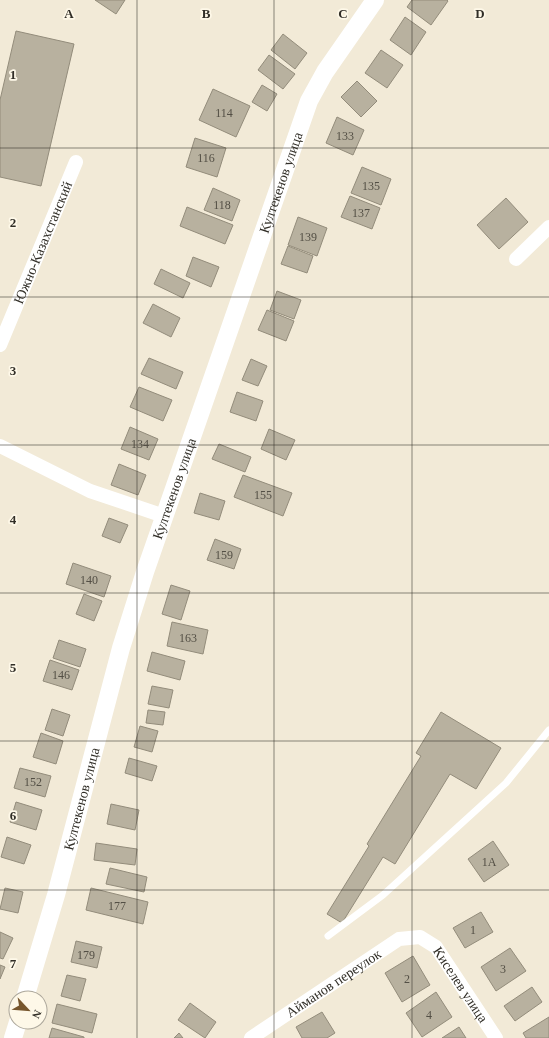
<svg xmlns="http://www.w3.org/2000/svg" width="549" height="1038" viewBox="0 0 549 1038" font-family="'Times New Roman',serif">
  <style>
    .building { fill: #b8b19f; stroke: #938c7b }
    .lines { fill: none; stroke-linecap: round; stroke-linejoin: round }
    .service { stroke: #fff; stroke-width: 7 }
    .minor { stroke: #fff; stroke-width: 14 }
    .tertiary { stroke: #fff; stroke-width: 18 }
    .grid { fill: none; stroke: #312e27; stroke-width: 1; stroke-opacity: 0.55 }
    .labels { text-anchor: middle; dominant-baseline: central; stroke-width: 3.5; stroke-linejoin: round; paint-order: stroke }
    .number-label { font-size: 12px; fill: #534f45 }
    .street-label { font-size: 14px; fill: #312e27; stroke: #fef8e8 }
    .grid-label { font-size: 13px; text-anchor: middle; font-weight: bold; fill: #312e27; stroke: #fef8e8; stroke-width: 3.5; stroke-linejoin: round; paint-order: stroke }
  </style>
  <rect width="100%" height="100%" fill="#f2ead7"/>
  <path class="building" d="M95 0H125L116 14Z
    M412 0H447L448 1 431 25 407 7Z
    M405 17 426 32 411 55 390 40Z
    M16 31 74 44 41 186 0 177V100Z
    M283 34 307 53 295 69 271 50Z
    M381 50 403 65 387 88 365 73Z
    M269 55 295 74 283 89 258 70Z
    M357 81 377 101 361 117 341 97Z
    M262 85 277 94 267 111 252 102Z
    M213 89 250 106 236 137 199 120Z
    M337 117 364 130 353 155 326 143Z
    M195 138 226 148 217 177 186 167Z
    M362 167 391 179 381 205 351 193Z
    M213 188 240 200 232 221 204 210Z
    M350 196 380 208 372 229 341 217Z
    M506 198 528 222 499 249 477 225Z
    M187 207 233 225 225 244 180 226Z
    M298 217 327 228 317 256 288 245Z
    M288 246 313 256 307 273 281 264Z
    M193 257 219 267 211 287 186 276Z
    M161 269 190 283 183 298 154 284Z
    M277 291 301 300 294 319 270 310Z
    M153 304 180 318 171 337 143 323Z
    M267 310 294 321 286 341 258 330Z
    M149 358 183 372 176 389 141 374Z
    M251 359 267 366 258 386 242 380Z
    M139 387 172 400 163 421 130 407Z
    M237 392 263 401 256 421 230 412Z
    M130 427 158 439 149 460 121 449Z
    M269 429 295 440 286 460 261 449Z
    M219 444 251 457 245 472 212 459Z
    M119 464 146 475 138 495 111 485Z
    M243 475 292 493 283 516 234 497Z
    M200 493 225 501 219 520 194 513Z
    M109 518 128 525 120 543 102 536Z
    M215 539 241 549 234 569 207 560Z
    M73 563 111 576 104 597 66 584Z
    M171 585 190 591 181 620 162 614Z
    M84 594 102 601 94 621 76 614Z
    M172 622 208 630 203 654 167 646Z
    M59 640 86 649 80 667 53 658Z
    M152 652 185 661 180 680 147 671Z
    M50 660 79 670 72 690 43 681Z
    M152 686 173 690 169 708 148 704Z
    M52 709 70 715 63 736 45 730Z
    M148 710 165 712 163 725 146 723Z
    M441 712 501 748 476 789 450 774 395 864 383 857 342 923 327 914 369 846 367 844 421 756 416 753Z
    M140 726 158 731 152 752 134 747Z
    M41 733 63 741 56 764 33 757Z
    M129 758 157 766 152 781 125 773Z
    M20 768 51 776 45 797 14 788Z
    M16 802 42 810 36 830 10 822Z
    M111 804 139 810 135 830 107 824Z
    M7 837 31 845 24 864 1 857Z
    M493 841 509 865 484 882 468 859Z
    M96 843 137 849 135 865 94 860Z
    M110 868 147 877 144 892 106 884Z
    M5 888 23 892 18 913 0 909Z
    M91 888 148 902 143 924 86 910Z
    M481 912 493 932 465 948 453 928Z
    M0 932 13 938 3 959 0 958Z
    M76 941 102 947 97 968 71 962Z
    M510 948 526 971 496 991 481 967Z
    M413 956 430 985 402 1002 385 973Z
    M0 965 5 967 0 979Z
    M67 975 86 979 80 1001 61 996Z
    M532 987 542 1002 515 1021 504 1006Z
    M436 992 452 1017 422 1037 406 1013Z
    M190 1003 216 1022 205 1038 178 1020Z
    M57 1004 97 1014 92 1033 52 1023Z
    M322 1012 335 1033 327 1038H302L296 1027Z
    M549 1017V1038H526L523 1033Z
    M459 1027 466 1038H442Z
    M52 1028 84 1037V1038H49Z
    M179 1033 183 1038H174Z"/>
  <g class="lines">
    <path class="service" d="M328 936 383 895 506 783 549 730"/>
    <g class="minor">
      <path d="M516 259 549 227"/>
      <path id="s1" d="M0 345 76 162"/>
      <path d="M0 446 90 491 164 516"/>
      <path id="s2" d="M251 1038 399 939 420 937 436 947 496 1038"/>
    </g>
    <g class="tertiary">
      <path id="s3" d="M25 998 56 895 121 648 145 572 309 101 325 72 375 0"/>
      <path d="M13 1038 18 1022"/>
    </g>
  </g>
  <path class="grid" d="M137 0V1038M274 0V1038M412 0V1038M0 148H549M0 297H549M0 445H549M0 593H549M0 741H549M0 890H549"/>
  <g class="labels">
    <g class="number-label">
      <text x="224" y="113">114</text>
      <text x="345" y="136">133</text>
      <text x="206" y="158">116</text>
      <text x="371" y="186">135</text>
      <text x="222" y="205">118</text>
      <text x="361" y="213">137</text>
      <text x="308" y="237">139</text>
      <text x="140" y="444">134</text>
      <text x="263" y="495">155</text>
      <text x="224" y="555">159</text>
      <text x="89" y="580">140</text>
      <text x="188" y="638">163</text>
      <text x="61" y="675">146</text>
      <text x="33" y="782">152</text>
      <text x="489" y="862">1А</text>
      <text x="117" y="906">177</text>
      <text x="473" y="930">1</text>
      <text x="86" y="955">179</text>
      <text x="503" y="969">3</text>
      <text x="407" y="979">2</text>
      <text x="429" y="1015">4</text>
    </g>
    <g class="street-label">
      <text stroke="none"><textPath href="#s3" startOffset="855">Култекенов улица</textPath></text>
      <text stroke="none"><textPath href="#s1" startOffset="111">Южно-Казахстанский</textPath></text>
      <text stroke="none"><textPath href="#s3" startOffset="531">Култекенов улица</textPath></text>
      <text stroke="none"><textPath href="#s3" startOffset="207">Култекенов улица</textPath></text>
      <text stroke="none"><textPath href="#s2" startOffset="99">Айманов переулок</textPath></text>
      <text stroke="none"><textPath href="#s2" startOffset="263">Киселев улица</textPath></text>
    </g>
  </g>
  <g class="grid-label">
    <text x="69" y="18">A</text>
    <text x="206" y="18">B</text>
    <text x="343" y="18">C</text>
    <text x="480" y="18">D</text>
    <text x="13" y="79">1</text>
    <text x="13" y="227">2</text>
    <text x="13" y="375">3</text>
    <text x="13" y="524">4</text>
    <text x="13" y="672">5</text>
    <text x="13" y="820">6</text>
    <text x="13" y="968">7</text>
  </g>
  <g transform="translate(28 1010) rotate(116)"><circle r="19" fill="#fef8e8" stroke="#aca79b"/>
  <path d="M0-3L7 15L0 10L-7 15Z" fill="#77562d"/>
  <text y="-6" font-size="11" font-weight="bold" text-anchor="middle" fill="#312e27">N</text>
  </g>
</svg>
